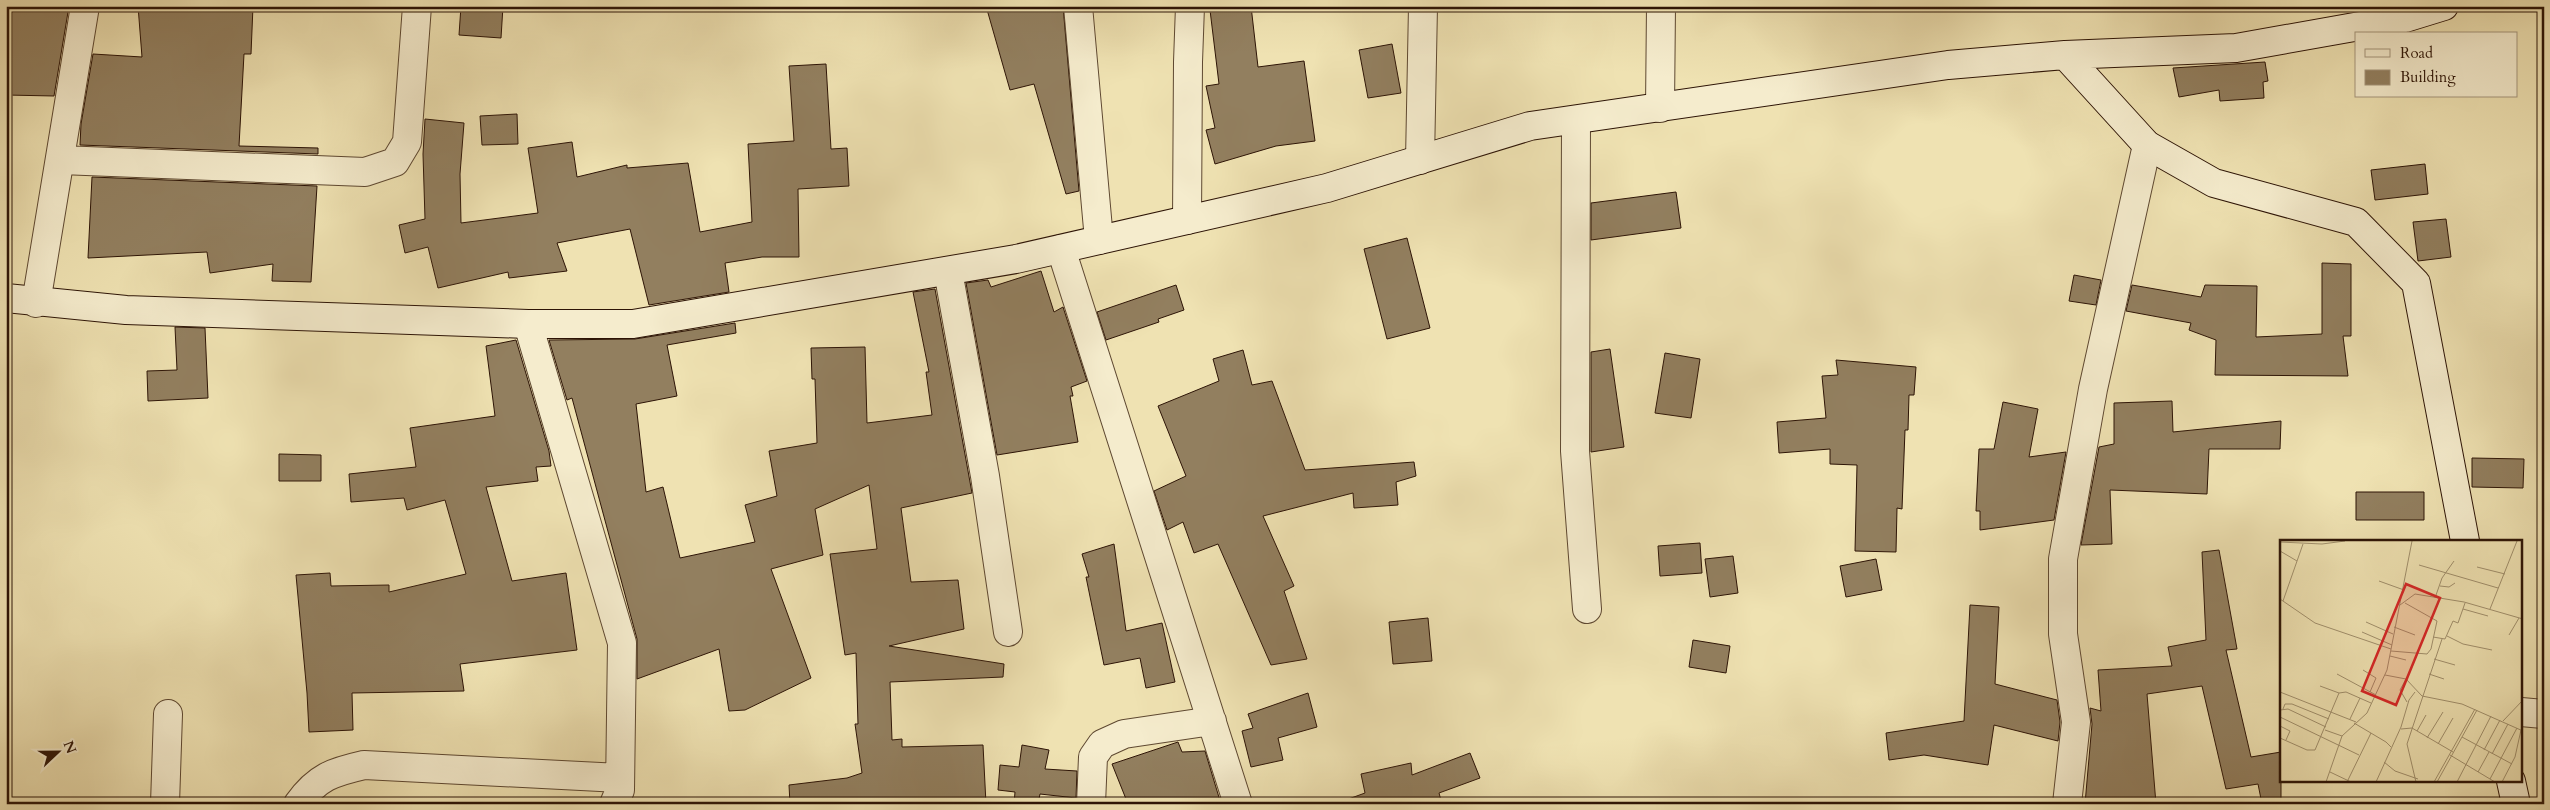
<svg xmlns="http://www.w3.org/2000/svg" width="2550" height="810" viewBox="0 0 2550 810" font-family="Cardo,serif">
  <style>
    .building { fill: #927f5f; stroke: #2d1406 }
    .lines { fill: none; stroke-linecap: round; stroke-linejoin: round }
    .street-casing { stroke: #5e4831; stroke-width: 30 }
    .secondary-casing { stroke: #2d1406; stroke-width: 30 }
    .street { stroke: #f5eccd; stroke-width: 28 }
    .secondary { stroke: #f5eccd; stroke-width: 28 }
    .inset-road { fill: none; stroke: #a1906d; stroke-width: 1 }
    .view { fill: #d62828; fill-opacity: 0.15; stroke: #d62828; stroke-width: 2.5 }
    .inset-edge { fill: none; stroke: #2d1406; stroke-width: 2.5 }
  </style>
  <rect width="100%" height="100%" fill="#efe2b2"/>
  <filter id="stains"><feTurbulence type="fractalNoise" baseFrequency=".004" numOctaves="4"/><feColorMatrix values="0 0 0 0 .2 0 0 0 0 .09 0 0 0 0 .02 0 0 0 .5 -.17"/></filter>
  <radialGradient id="worn" r=".72"><stop offset=".6" stop-color="#630" stop-opacity="0"/><stop offset="1" stop-color="#630" stop-opacity=".3"/></radialGradient>
  <path class="building" d="M6 6H69L54 96 6 95Z
    M138 6H253L251 54H244L239 146 318 148V154L80 145 81 124 93 54 142 57Z
    M461 6H503L501 38 459 35Z
    M986 6H1063L1079 191 1066 194 1034 84 1010 90Z
    M1251 6 1258 67 1304 61 1315 141 1276 146 1215 164 1206 130 1215 128 1206 86 1219 84 1210 10Z
    M1392 44 1401 93 1368 98 1359 50Z
    M2265 62 2268 81 2263 82 2264 98 2220 101 2219 90 2179 97 2173 68Z
    M826 64 831 149 847 148 849 186 798 189 799 257H762L725 263 729 292 649 305 630 229 557 243 567 271 509 278 508 272 438 288 428 247 405 253 399 225 425 219 423 154 425 119 464 123 460 174 461 223 538 213 528 148 572 142 577 177 627 165V168L688 163 700 232 752 222 748 144 794 141 789 66Z
    M517 114 518 144 482 145 480 116Z
    M2425 164 2428 194 2375 200 2371 170Z
    M92 177 317 186 311 282 272 281 273 264 210 273 207 252 88 258Z
    M1676 192 1681 228 1591 240V203Z
    M2446 219 2451 257 2418 261 2413 222Z
    M1407 238 1430 328 1387 339 1364 249Z
    M2322 263 2351 264V336H2343L2348 376 2215 375 2216 340 2189 330 2191 323 2126 311 2132 285 2201 297 2205 285 2257 286 2256 337 2322 334Z
    M1041 271 1054 312 1063 307 1087 381 1071 387 1073 396H1070L1078 442 997 455 966 283 988 280 991 287Z
    M2074 275 2101 280 2096 305 2069 301Z
    M1176 285 1184 310 1158 319 1159 322 1106 340 1097 312Z
    M935 289 972 493 901 508 911 582 958 580 964 629 889 646 1004 664 1003 677 890 682 892 740 902 739V747L983 745 986 804H936L919 800 880 804H790L789 785 847 778 862 773 855 724H858L856 653 845 655 830 554 877 549 869 485 815 509 823 555 771 569 811 678 745 710 729 711 719 649 637 679V639L572 398 567 400 549 340 635 339 735 323 736 333 667 345 677 396 636 404 646 492 663 487 680 558 755 542 745 505 777 496 769 451 817 443 815 379H812L811 348 865 347 867 423 932 415 926 372H929L913 292Z
    M175 327 205 328 208 398 148 401 147 371 177 370Z
    M516 340 549 451 551 466 536 467 538 481 486 487 512 581 566 573 577 650 460 664 464 691 352 693 353 730 309 732 307 693 296 575 330 573 331 586 389 585V592L466 574 445 500 407 510 404 498 351 502 349 474 416 467 410 428 495 416 486 346Z
    M1610 349 1624 447 1591 452V352Z
    M1243 350 1252 385 1272 381 1305 470 1414 462 1416 476 1396 482 1398 505 1354 508 1353 493 1263 516 1294 586 1284 591 1307 659 1271 665 1218 544 1194 553 1183 522 1167 530 1154 491 1186 476 1158 406 1219 381 1213 359Z
    M1665 353 1700 359 1691 418 1655 413Z
    M1836 360 1916 367 1914 395H1909L1908 430H1905L1902 509 1897 508 1896 552 1855 551 1857 465 1830 464V449L1779 453 1777 422 1826 418 1822 376 1838 375Z
    M2172 401 2173 432 2281 421 2280 449H2209L2207 494 2110 490 2112 544 2081 545 2099 447 2114 444V403Z
    M2003 402 2038 409 2029 457 2066 452 2054 520 1980 530V511H1976L1979 449H1994Z
    M279 454 321 455V481H279Z
    M2472 458 2524 459 2523 488 2472 487Z
    M2356 492H2424V520H2356Z
    M1700 543 1702 573 1660 576 1658 546Z
    M1114 544 1126 631 1162 623 1175 682 1146 688 1140 658 1104 665 1086 577H1089L1082 554Z
    M2219 550 2237 649 2226 650 2251 757 2281 752V804H2262L2258 784 2226 789 2202 686 2147 694 2156 804H2085L2092 724 2090 708 2101 711 2098 670 2172 666 2168 647 2206 640 2202 552Z
    M1733 556 1738 593 1710 597 1705 559Z
    M1876 559 1882 590 1846 597 1840 566Z
    M1970 605 1999 607 1995 684 2057 700 2060 722 2058 741 1994 725 1988 765 1924 755 1889 760 1886 733 1964 721Z
    M1428 618 1432 661 1393 664 1389 622Z
    M1693 640 1730 646 1726 673 1689 667Z
    M1308 693 1317 727 1278 738 1283 760 1251 767 1242 731 1253 728 1248 714Z
    M1178 742 1182 752 1205 751 1221 804H1128L1112 764Z
    M1022 745 1049 750 1045 769 1077 771 1076 798 1040 794 1038 804H1014L1015 792 998 790 1000 765 1019 767Z
    M1470 753 1480 778 1439 793 1442 804H1344L1343 801 1365 793 1361 774 1411 763 1412 775Z"/>
  <g class="lines">
    <defs>
      <path id="street" d="M1078 6 1099 240
        M1660 108 1661 6
        M1576 120 1575 451 1587 609
        M61 160 365 172 395 162 407 142 417 6
        M1420 160 1423 6
        M1187 220 1188 62 1190 6
        M1061 249 1238 804
        M948 271 985 476 1008 632
        M36 303 85 6
        M528 324 622 643 620 790 614 804
        M2521 712 2544 714
        M165 804 168 714
        M298 804C317 777 333 772 364 765L620 778
        M1091 804 1093 757 1102 744 1124 734 1212 721
        M2067 804 2076 722 2063 634V559L2093 389 2147 145"/>
      <path id="secondary" d="M2065 55 2147 145 2214 183 2356 222 2416 283 2465 541
        M6 298 126 310 528 324H633L1016 259 1327 188 1530 126 1948 65 2065 55 2236 48 2405 18 2444 6
        M2511 781 2516 804"/>
    </defs>
    <use href="#street" class="street-casing"/>
    <use href="#secondary" class="secondary-casing"/>
    <use href="#street" class="street"/>
    <use href="#secondary" class="secondary"/>
  </g>
  <g transform="translate(2280 540)">
    <rect width="242" height="242" fill="#efe2b2"/>
    <path class="inset-road" d="M0 2 42 4 65 1M0 11 17 21M139 25 218 48M197 27 225 34M99 41 124 50M160 46 169 47 175 43M155 58 162 38 174 21M0 59 35 83 111 109M3 61 23 4M120 65 135 54 184 62 243 79M183 69 208 76M210 69 237 1M86 82 113 94M114 87 135 95M82 92 112 105M229 95 239 78M167 96 183 104 212 110M153 97 165 99 173 81 178 83 185 63M111 111 147 114 151 109 157 81 125 63M110 116 126 120M154 119 175 125M83 130 96 138 90 152M57 134 96 155M149 134 164 139M105 135 126 139 142 156 182 164 243 191M126 139 120 150 127 162M40 146 59 153 66 152 91 163M0 152 76 182M3 169 5 164H12L49 179M0 170 8 169 46 187M0 177 79 215M70 179 80 158M223 181 243 160M74 183 106 202 111 207M0 186 10 191 6 200M121 189 132 188 173 212M45 190 62 196M137 191 146 175M182 197 232 224M0 198 27 210H35L59 153M147 198 163 172M158 204 173 178M204 210 220 180M212 214 228 184M170 215 215 242M104 222 115 231 138 239M50 232 71 242M198 232 209 212M210 239 237 188M46 242 62 196 87 173 107 130 132 1M67 242 91 193M96 242 121 187 129 160 135 152M136 242 127 204 162 99M154 242 195 169M157 242 197 170M177 242 211 176M222 242 235 217 241 190"/>
    <path class="view" d="M126 44 160 58 116 165 82 151Z"/>
    <rect width="242" height="242" class="inset-edge"/>
  </g>
  <rect width="2550" height="810" fill="none" stroke="#efe2b2" stroke-width="25"/>
  <rect x="8" y="8" width="2535" height="795" fill="none" stroke="#2d1406" stroke-width="2.5"/>
  <rect x="12" y="12" width="2525" height="785" fill="none" stroke="#2d1406"/>
  <rect x="2355" y="32" width="162" height="65" fill="#f5eccd" stroke="#a5967d"/>
  <rect x="2365" y="49" width="25" height="8" fill="#f5eccd" stroke="#a5967d"/>
  <text x="2400" y="58" font-size="15" fill="#2d1406">Road</text>
  <rect x="2365" y="70" width="25" height="15" fill="#927f5f" stroke="#a5967d"/>
  <text x="2400" y="82" font-size="15" fill="#2d1406">Building</text>
  <g transform="translate(58 752) rotate(68)" stroke="#f5eccd" stroke-width="4" paint-order="stroke">
  <path d="M0-4L9 19L0 12L-9 19Z" fill="#2d1406"/>
  <text y="-8" font-size="14" font-weight="bold" text-anchor="middle" fill="#2d1406">N</text>
  </g>
  <rect width="100%" height="100%" filter="url(#stains)"/>
  <rect width="100%" height="100%" fill="url(#worn)"/>
</svg>
